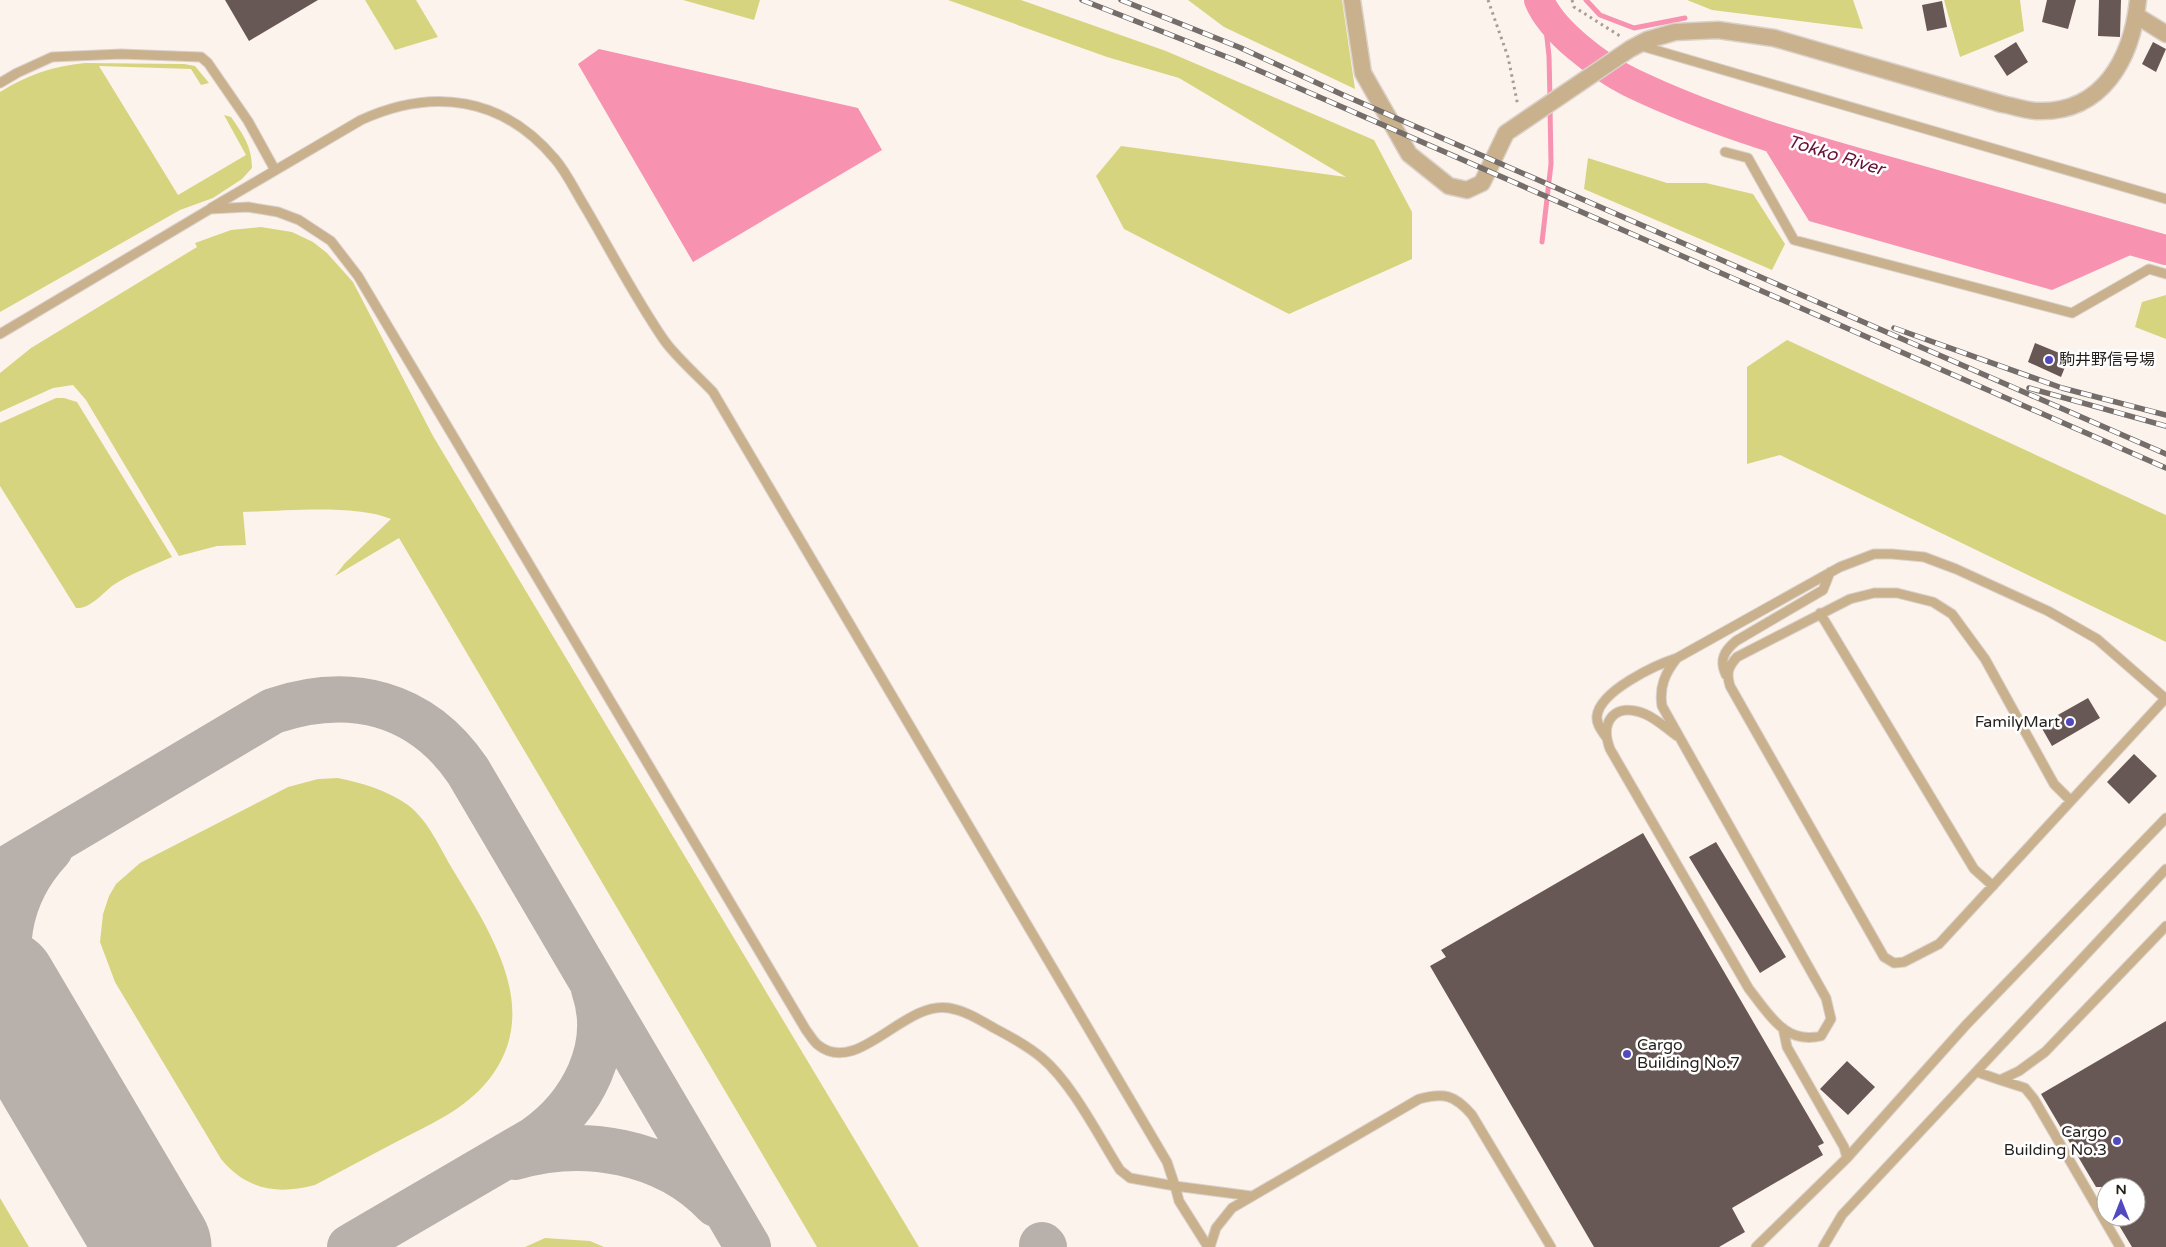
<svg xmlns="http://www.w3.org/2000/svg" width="2166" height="1247" viewBox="0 0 2166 1247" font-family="'Varela Round','Noto Sans JP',sans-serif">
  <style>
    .green { fill: #d7d480 }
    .water { fill: #f792b1 }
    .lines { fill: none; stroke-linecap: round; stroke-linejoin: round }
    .stream { stroke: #f792b1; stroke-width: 5 }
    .river { stroke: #f792b1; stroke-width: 30 }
    .taxiway { stroke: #b8b0ab; stroke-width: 46 }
    .runway { stroke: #b8b0ab; stroke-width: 115 }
    .building { fill: #685855 }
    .service-casing { stroke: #dad1cb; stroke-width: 11 }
    .minor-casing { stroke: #dad1cb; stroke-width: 19 }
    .path { stroke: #a59d98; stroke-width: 3; stroke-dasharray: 2.5 4; stroke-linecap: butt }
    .service { stroke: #c8b18c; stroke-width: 9 }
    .minor { stroke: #c8b18c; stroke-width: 16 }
    .rail-casing { stroke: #746d69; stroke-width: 5.5 }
    .rail { stroke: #fff; stroke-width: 4; stroke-dasharray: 11; stroke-linecap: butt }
    .poi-dot { fill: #5249c0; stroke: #fff; stroke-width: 2 }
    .labels { text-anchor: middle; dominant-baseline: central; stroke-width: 5; stroke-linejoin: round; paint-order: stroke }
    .poi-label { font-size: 16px; fill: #241f1b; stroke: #fff; text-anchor: start }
    .water-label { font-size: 18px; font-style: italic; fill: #6b1239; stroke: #fff }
  </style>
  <rect width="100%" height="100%" fill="#fdf3ed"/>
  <path class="green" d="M365 0H416L438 37 395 50Z
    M683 0H760L754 20Z
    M948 0H1021L1166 51 1374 140 1412 212V259L1289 314 1124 229 1096 176 1121 146 1346 177 1179 78 1107 57Z
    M1188 0H1342L1355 89 1224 27Z
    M1687 0H1853L1863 29 1712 10Z
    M1944 0H2020L2024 31 1960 57Z
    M85 63 184 64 195 66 209 83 201 85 191 69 99 66 178 195 246 155 224 115 231 117C243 134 252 147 252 168L242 179 213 198 180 210 0 312V92C27 75 53 66 85 63Z
    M1588 158 1667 183H1706L1753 194 1785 244 1772 270 1584 189Z
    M261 227 292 232 313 242 327 253 353 282 433 436 919 1247H817L399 538 335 576 345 563 391 519C355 504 284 511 243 512L246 545 217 546 179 556 86 400 73 385 53 388 0 412V373L31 348 197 247 195 243 231 230Z
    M2166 295V339L2135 327 2142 302Z
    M1787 340 2166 515V642L1780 455 1747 464V367Z
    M56 398H64L77 402 172 557C152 566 129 574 112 586 102 594 90 609 76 608L0 486V423Z
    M338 778C362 783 387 790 408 805 428 820 440 848 453 870 489 930 541 1006 493 1074 470 1107 433 1123 398 1141 370 1156 343 1170 315 1185 277 1195 247 1190 221 1159L115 982 100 942 103 914 109 896 116 884 140 863 288 787 318 779Z
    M0 1198 29 1247H0Z
    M545 1238 590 1241 604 1247H525Z"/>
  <path class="water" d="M599 49 858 108 882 150 693 262 578 64Z
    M1766 151 2133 254 2052 290 1809 221Z"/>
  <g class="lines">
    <path class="stream" d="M1586 0 1600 15 1634 28 1685 18
      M1544 11 1549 56 1550 99
      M1542 242 1551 164 1550 108"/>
    <path class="river" d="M1539 0C1552 32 1600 67 1630 82 1715 123 1807 149 1897 174 1987 199 2076 225 2166 250"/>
    <path class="taxiway" d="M0 873 273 711C350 685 421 702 468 771L748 1247
      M17 1015C0 954 5 897 50 849
      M515 1157C583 1137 665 1150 716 1204
      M134 1213 169 1247
      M1042 1245 1044 1247
      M350 1247 535 1139C582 1106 614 1047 594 989"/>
    <path class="runway" d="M0 986 154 1247"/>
  </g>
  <path class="building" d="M225 0H318L249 41Z
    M2047 0H2076L2068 29 2042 22Z
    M2099 0H2121L2120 37 2098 36Z
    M1942 1 1947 27 1927 31 1922 5Z
    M2016 42 2028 62 2007 76 1994 56Z
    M2153 42 2166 49 2156 72 2142 64Z
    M2035 343 2069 357 2061 377 2028 362Z
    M2088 698 2100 718 2052 746 2040 725Z
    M2134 754 2157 776 2129 804 2107 782Z
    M1643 833 1824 1143 1818 1146 1823 1155 1732 1208 1745 1232 1719 1247H1594L1430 966 1446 957 1441 950Z
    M1716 842 1786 957 1760 973 1689 857Z
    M2166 1021V1247H2132L2114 1217H2136V1187H2096L2041 1094Z
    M1847 1061 1875 1087 1848 1115 1820 1089Z"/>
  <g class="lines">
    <defs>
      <path id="service" d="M1638 45 2166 199
        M0 83 17 73 52 57 121 54 201 57 208 63 248 121 275 170
        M1725 152 1748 158 1794 240 2072 313 2149 269 2166 274
        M211 208 361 120C433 87 503 97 555 159 567 173 575 191 585 207 611 251 635 298 664 340 675 356 699 377 713 392L1167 1162 1175 1186 1251 1196
        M0 334 210 209 248 207 278 212 299 220 331 241 358 276 806 1030C810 1035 813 1041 818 1045 858 1077 904 1000 949 1008 966 1011 980 1020 994 1028 1011 1037 1028 1046 1042 1058 1072 1083 1099 1137 1120 1170L1130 1178 1175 1186 1179 1201 1208 1247
        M1820 613 1974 869 1993 886
        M1677 658C1665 673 1659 687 1662 706L1826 998 1831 1019 1821 1036C1785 1045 1769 1014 1749 989L1610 749C1599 720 1616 702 1645 714 1657 719 1667 729 1677 736
        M1726 675C1719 660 1724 651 1736 641L1823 590 1830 572
        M1606 737C1602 731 1596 724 1597 716 1600 691 1655 665 1677 658L1840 567 1874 554H1892L1924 557 1956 569 2048 611 2097 639 2166 699
        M2071 801 2054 784 1985 659 1952 614 1933 602 1897 593H1874L1850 599 1737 657C1728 667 1726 673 1730 686L1884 957 1894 963 1904 962 1939 944 2165 699
        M1783 1028 1787 1047 1844 1147 1847 1158
        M1977 1072 2000 1080 2019 1071 2045 1052 2166 926
        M2000 1080 2025 1088 2034 1099 2120 1247
        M1210 1247 1216 1228 1232 1208 1419 1099C1444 1092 1455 1095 1472 1115L1551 1247
        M1756 1247 1847 1158 1966 1025 2166 818
        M1823 1247 1842 1215 2166 869"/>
      <path id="minor" d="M1352 0 1363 73 1409 154 1449 186 1467 190 1482 183 1506 133 1630 49 1647 40 1675 32 1718 30 1774 38 2002 104C2013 106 2025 110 2036 111 2103 114 2132 58 2138 0
        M2137 16 2166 34"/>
    </defs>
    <use href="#service" class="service-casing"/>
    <use href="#minor" class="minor-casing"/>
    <path class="path" d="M1488 0 1508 57 1518 106
      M1572 0 1574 7 1620 36"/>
    <use href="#service" class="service"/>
    <use href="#minor" class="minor"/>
    <defs>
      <path id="rail" d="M1082 0 1237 61 2166 468
        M1121 0 1241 48 1341 94 2166 454
        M1894 328 2062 388 2166 415
        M2029 388 2166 426"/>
    </defs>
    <use href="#rail" class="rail-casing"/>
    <use href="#rail" class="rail"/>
  </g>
  <g class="poi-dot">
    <circle cx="2049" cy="360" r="5"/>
    <circle cx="2070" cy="722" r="5"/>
    <circle cx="1627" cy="1054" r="5"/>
    <circle cx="2117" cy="1141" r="5"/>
  </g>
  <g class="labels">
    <g class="poi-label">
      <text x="2059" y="360">駒井野信号場</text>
      <text x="2060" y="722" text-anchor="end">FamilyMart</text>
      <text x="1637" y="1045">Cargo<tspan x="1637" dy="18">Building No.7</tspan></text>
      <text x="2107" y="1132" text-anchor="end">Cargo<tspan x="2107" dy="18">Building No.3</tspan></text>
    </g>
    <g class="water-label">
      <text transform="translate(1836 155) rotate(17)">Tokko River</text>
    </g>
  </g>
  <g transform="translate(2121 1202)"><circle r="24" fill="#ffffff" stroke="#a7a5a4"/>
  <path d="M0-4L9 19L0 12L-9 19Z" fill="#5249c0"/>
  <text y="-8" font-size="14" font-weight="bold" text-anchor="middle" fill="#241f1b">N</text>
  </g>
</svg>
